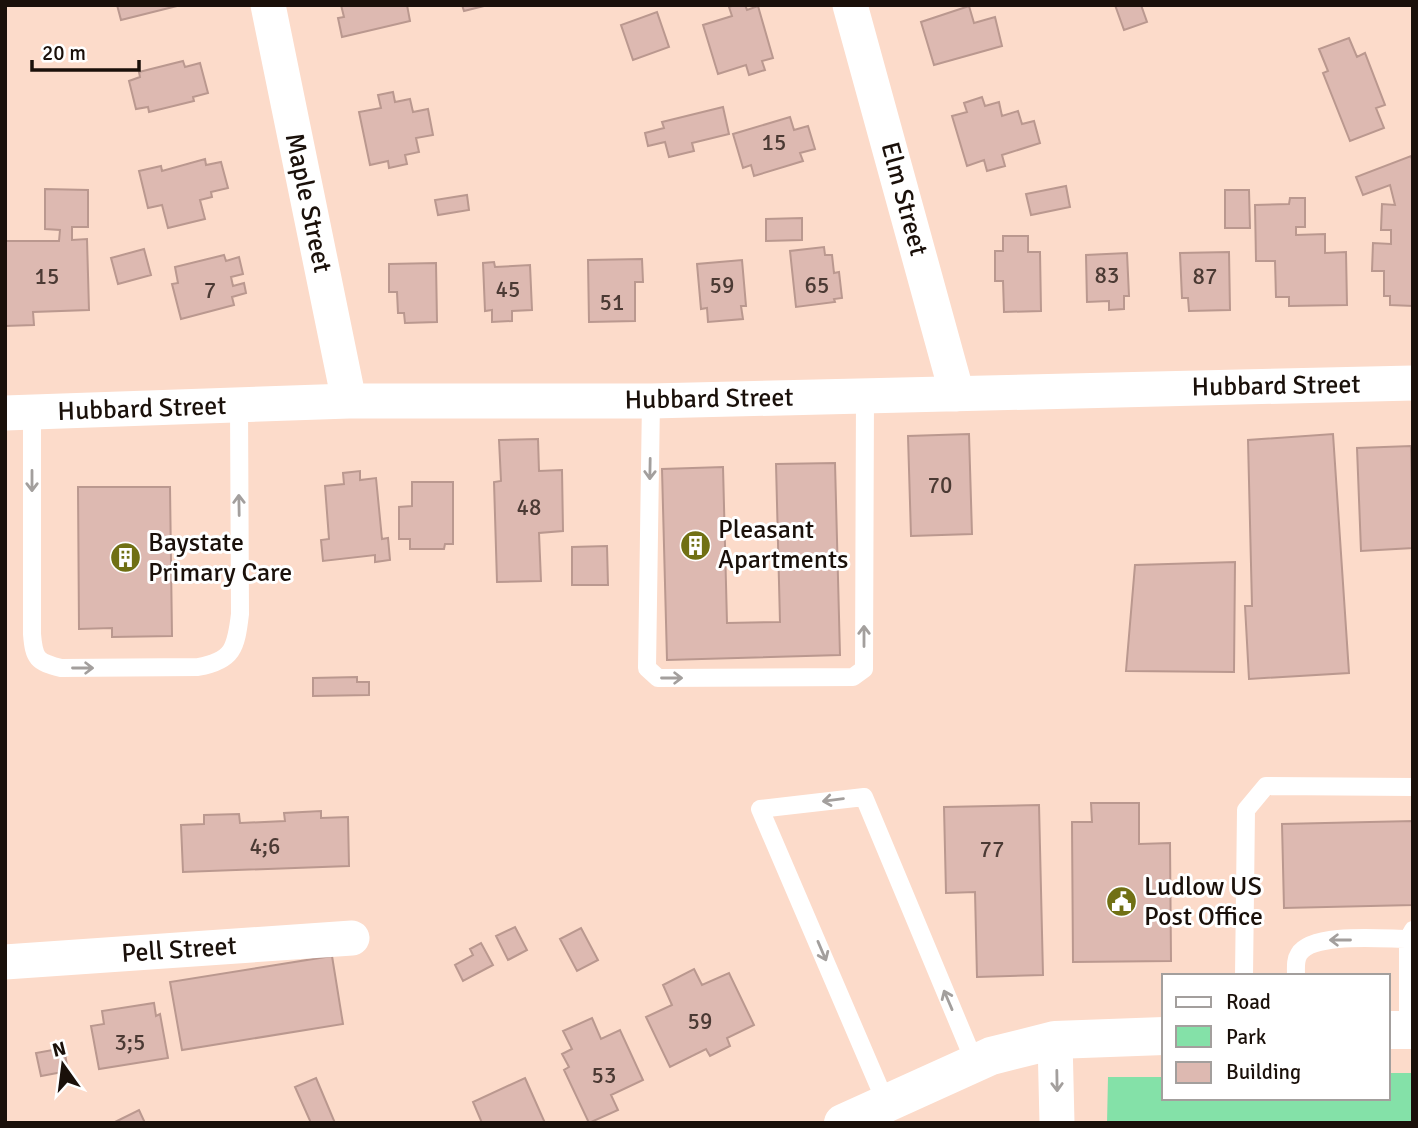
<svg xmlns="http://www.w3.org/2000/svg" width="1418" height="1128" viewBox="0 0 1418 1128" font-family="Signika,sans-serif">
  <style>
    .green { fill: #84e1a8 }
    .building { fill: #ddb9b1; stroke: #ba988f; stroke-width: 2 }
    .lines { fill: none; stroke-linecap: round; stroke-linejoin: round }
    .lane { stroke: #fff; stroke-width: 18 }
    .street { stroke: #fff; stroke-width: 35 }
    .secondary { stroke: #fff; stroke-width: 38 }
    .oneway { stroke: #a39f9d }
    .labels { text-anchor: middle; dominant-baseline: central; stroke-width: 6; stroke-linejoin: round; paint-order: stroke }
    .number-label { font-size: 23px; fill: #4b3a34 }
    .street-label { font-size: 26px; fill: #1a100a; stroke: #fff }
    .poi-label { font-size: 26px; fill: #1a100a; stroke: #fff; text-anchor: start }
  </style>
  <rect width="100%" height="100%" fill="#fcdbca"/>
  <path class="green" d="M1388 1073H1413V1123H1107L1108 1077H1164V1098H1388Z"/>
  <path class="building" d="M117 5H181L121 20Z
    M341 5H407L410 21 342 37 338 18 344 17Z
    M462 5H488L464 11Z
    M734 5H745L747 10 758 6 773 58 762 61 765 70 749 75 746 65 718 74 703 25 732 16 729 7Z
    M1115 5H1141L1147 22 1124 30Z
    M969 6 974 23 995 17 1002 46 934 65 921 22Z
    M657 12 669 47 633 60 621 25Z
    M1349 38 1357 57 1365 53 1385 105 1376 108 1384 128 1350 141 1323 73 1328 71 1319 49Z
    M183 61 185 67 200 63 208 93 193 97 194 101 149 112 148 107 136 109 129 81 140 77 139 72Z
    M393 92 395 102 410 99 413 112 428 109 433 135 416 138 419 152 405 155 407 164 389 168 388 161 370 165 359 112 381 108 378 95Z
    M982 97 985 106 999 102 1002 116 1018 111 1022 124 1034 121 1040 143 1002 155 1005 166 987 171 984 160 967 166 952 116 967 112 964 103Z
    M723 107 729 134 692 143 694 151 669 157 665 142 648 146 645 133 664 128 662 122Z
    M790 117 794 130 808 126 815 149 800 153 803 161 754 176 751 165 743 168 733 134Z
    M1411 156 1413 163V306L1390 305V296H1384V271H1372L1373 243 1391 244V230H1381L1382 204 1395 205 1390 185 1363 195 1356 177Z
    M205 159 206 165 221 162 228 188 211 192 212 197 200 200 205 219 168 228 162 205 148 208 139 171 161 166 162 171Z
    M1066 186 1070 207 1031 215 1026 194Z
    M45 189 88 190V227H72V240L87 239 89 310 33 312 34 325 5 326V241H59L60 230 45 229Z
    M1225 190H1249L1250 228H1225Z
    M467 195 469 210 438 215 435 200Z
    M1290 198H1305V227H1296V235L1325 234V253L1346 252 1347 305 1289 306V297H1276L1275 261H1256L1255 205 1289 204Z
    M802 218V240L766 241V219Z
    M1003 236H1028V252H1040L1041 311 1004 312 1003 281H995V251H1003Z
    M824 247 825 255H832L834 273 839 272 842 298 834 299 835 302 796 307 790 251Z
    M144 249 151 275 118 284 111 258Z
    M1229 252 1230 310 1189 311 1188 298H1182L1180 253Z
    M1127 253 1129 296H1124V309L1109 310V301L1087 302 1086 255Z
    M224 255 226 261 239 257 243 274 231 277 233 286 244 283 246 293 232 297 234 305 181 319 172 284 178 283 175 267Z
    M642 259 643 282H635V321L589 322 588 260Z
    M742 260 746 306H741L743 319 708 322 707 308 701 309 697 264Z
    M494 262 495 267 530 265 532 310 512 311V321L492 322V310L485 311 483 263Z
    M436 263 437 322 405 323 404 313H398L397 292H389V264Z
    M969 434 972 534 911 536 908 436Z
    M1333 434 1349 673 1249 679 1245 606H1252L1248 440Z
    M538 439 539 471 562 470 563 531 539 533 541 581 497 582 494 482 501 481 499 440Z
    M1411 446 1413 548 1361 551 1357 448Z
    M835 463 840 655 667 660 662 469 723 467 727 623 780 622 776 464Z
    M360 471V480L376 478 382 539 388 538 390 560 375 562V555L323 561 321 540 329 539 325 486 344 484 343 473Z
    M412 482H453V544H445L444 549H410V539H399V507L412 506Z
    M78 487H170L172 636 112 637V628L79 629Z
    M607 546 608 585H572V547Z
    M1235 562 1234 672 1126 671 1135 565Z
    M357 677V682H369V695L313 696V678Z
    M1091 803H1139V844L1170 843 1171 961 1073 962 1072 822H1092Z
    M1039 805 1043 975 977 977 975 892 946 893 944 807Z
    M321 811V818L348 817 349 866 183 872 181 825 204 824V815L239 814 240 823 285 821 284 813Z
    M1413 821V905L1284 908 1282 824Z
    M515 927 527 950 508 960 496 936Z
    M581 928 598 960 577 971 560 939Z
    M481 943 493 965 463 981 455 965 473 955 470 949Z
    M332 956 343 1024 182 1050 170 982Z
    M694 969 702 985 729 973 754 1025 727 1038 730 1046 710 1056 706 1049 670 1067 646 1017 672 1005 663 985Z
    M154 1003 156 1016 160 1014 168 1058 99 1069 91 1026 104 1024 102 1011Z
    M592 1018 601 1039 620 1030 643 1080 611 1095 618 1110 589 1123 564 1070 569 1067 562 1054 572 1049 563 1031Z
    M64 1048 68 1071 41 1076 36 1053Z
    M316 1078 335 1123H311L295 1087Z
    M525 1078 545 1123H482L473 1102Z
    M139 1110 145 1123H113Z"/>
  <g class="lines">
    <path class="lane" d="M651 401 647 668 658 678 853 677 864 669 865 396
      M32 413V634C34 659 37 662 61 668L198 667C233 661 236 648 240 614L239 405
      M1244 976 1246 810 1266 786 1413 787
      M1296 976C1296 968 1295 960 1299 954 1312 932 1384 939 1408 939
      M1408 1030V939L1413 930
      M886 1103 760 809 864 797 975 1063"/>
    <path class="street" d="M268 5 349 401
      M850 5 957 394
      M5 413 349 401H651L1413 383
      M5 962 352 938
      M1055 1040 1057 1123"/>
    <path class="secondary" d="M1388 1030H1413
      M843 1123 991 1056 1055 1040 1164 1036"/>
  </g>
  <defs><path id="oneway-shaft" d="M-6 0H5M1.5-3L5.5 0L1.5 3" fill="none" stroke-width="1.6" stroke-linecap="round" stroke-linejoin="round" transform="scale(1.75)"/></defs>
  <g class="oneway">
    <use href="#oneway-shaft" transform="translate(650 469) rotate(91)"/>
    <use href="#oneway-shaft" transform="translate(32 481) rotate(90)"/>
    <use href="#oneway-shaft" transform="translate(239 505) rotate(-91)"/>
    <use href="#oneway-shaft" transform="translate(864 636) rotate(-90)"/>
    <use href="#oneway-shaft" transform="translate(83 668)"/>
    <use href="#oneway-shaft" transform="translate(672 678)"/>
    <use href="#oneway-shaft" transform="translate(833 800) rotate(173)"/>
    <use href="#oneway-shaft" transform="translate(1340 940) rotate(180)"/>
    <use href="#oneway-shaft" transform="translate(822 951) rotate(67)"/>
    <use href="#oneway-shaft" transform="translate(948 1000) rotate(-113)"/>
    <use href="#oneway-shaft" transform="translate(1057 1081) rotate(89)"/>
  </g>
  <defs>
    <symbol id="building-disc" viewBox="-11 -11 22 22"><circle r="9.5" fill="#707014" stroke="#fff"/><path d="M-4-6H4V6H1V3H-1V6H-4ZM-2.5-4.3h1.7v1.8h-1.7ZM.8-4.3h1.7v1.8H.8ZM-2.5-1h1.7V.8h-1.7ZM.8-1h1.7V.8H.8Z" fill="#fff"/></symbol>
    <symbol id="civic-disc" viewBox="-11 -11 22 22"><circle r="9.5" fill="#707014" stroke="#fff"/><path d="M-.6-6.5H3V-4.5H.6V-3L4-1V1h2V6H-6V1h2V-1L-.6-3ZM-1.2 2.5V6h2.4V2.5Z" fill="#fff"/></symbol>
  </defs>
  <g fill-rule="evenodd">
    <use href="#building-disc" x="678" y="528" width="35" height="35"/>
    <use href="#building-disc" x="108" y="540" width="35" height="35"/>
    <use href="#civic-disc" x="1104" y="884" width="35" height="35"/>
  </g>
  <g class="labels">
    <g class="number-label">
      <text x="774" y="142">15</text>
      <text x="1107" y="275">83</text>
      <text x="47" y="276">15</text>
      <text x="1205" y="276">87</text>
      <text x="722" y="285">59</text>
      <text x="817" y="285">65</text>
      <text x="508" y="289">45</text>
      <text x="210" y="290">7</text>
      <text x="612" y="302">51</text>
      <text x="940" y="485">70</text>
      <text x="529" y="507">48</text>
      <text x="265" y="846">4;6</text>
      <text x="992" y="849">77</text>
      <text x="700" y="1021">59</text>
      <text x="130" y="1042">3;5</text>
      <text x="604" y="1075">53</text>
    </g>
    <g class="street-label">
      <text transform="translate(904 199) rotate(75)">Elm Street</text>
      <text transform="translate(308 203) rotate(78)">Maple Street</text>
      <text transform="translate(1276 386) rotate(-1)">Hubbard Street</text>
      <text transform="translate(709 399) rotate(-1)">Hubbard Street</text>
      <text transform="translate(142 409) rotate(-2)">Hubbard Street</text>
      <text transform="translate(179 950) rotate(-4)">Pell Street</text>
    </g>
    <g class="poi-label">
      <text x="718" y="530">Pleasant<tspan x="718" dy="30">Apartments</tspan></text>
      <text x="148" y="543">Baystate<tspan x="148" dy="30">Primary Care</tspan></text>
      <text x="1144" y="887">Ludlow US<tspan x="1144" dy="30">Post Office</tspan></text>
    </g>
  </g>
  <rect width="1418" height="1128" fill="none" stroke="#1a100a" stroke-width="14"/>
  <rect x="1162" y="974" width="228" height="126" fill="#ffffff" stroke="#a39f9d" stroke-width="2"/>
  <rect x="1176" y="997" width="35" height="10" fill="#ffffff" stroke="#a39f9d" stroke-width="2"/>
  <text x="1226" y="1009" font-size="21" fill="#1a100a">Road</text>
  <rect x="1176" y="1026" width="35" height="21" fill="#84e1a8" stroke="#a39f9d" stroke-width="2"/>
  <text x="1226" y="1044" font-size="21" fill="#1a100a">Park</text>
  <rect x="1176" y="1062" width="35" height="21" fill="#ddb9b1" stroke="#a39f9d" stroke-width="2"/>
  <text x="1226" y="1079" font-size="21" fill="#1a100a">Building</text>
  <g transform="translate(63 1065) rotate(346)" stroke="#ffffff" stroke-width="5" paint-order="stroke">
  <path d="M0-5L12 26L0 18L-12 26Z" fill="#1a100a"/>
  <text y="-10" font-size="19" font-weight="bold" text-anchor="middle" fill="#1a100a">N</text>
  </g>
  <path d="M32 60v10h107v-10" fill="none" stroke="#1a100a" stroke-width="3.5"/>
  <text x="42" y="60" font-size="21" fill="#1a100a" stroke="#ffffff" stroke-width="5" paint-order="stroke">20 m</text>
</svg>
